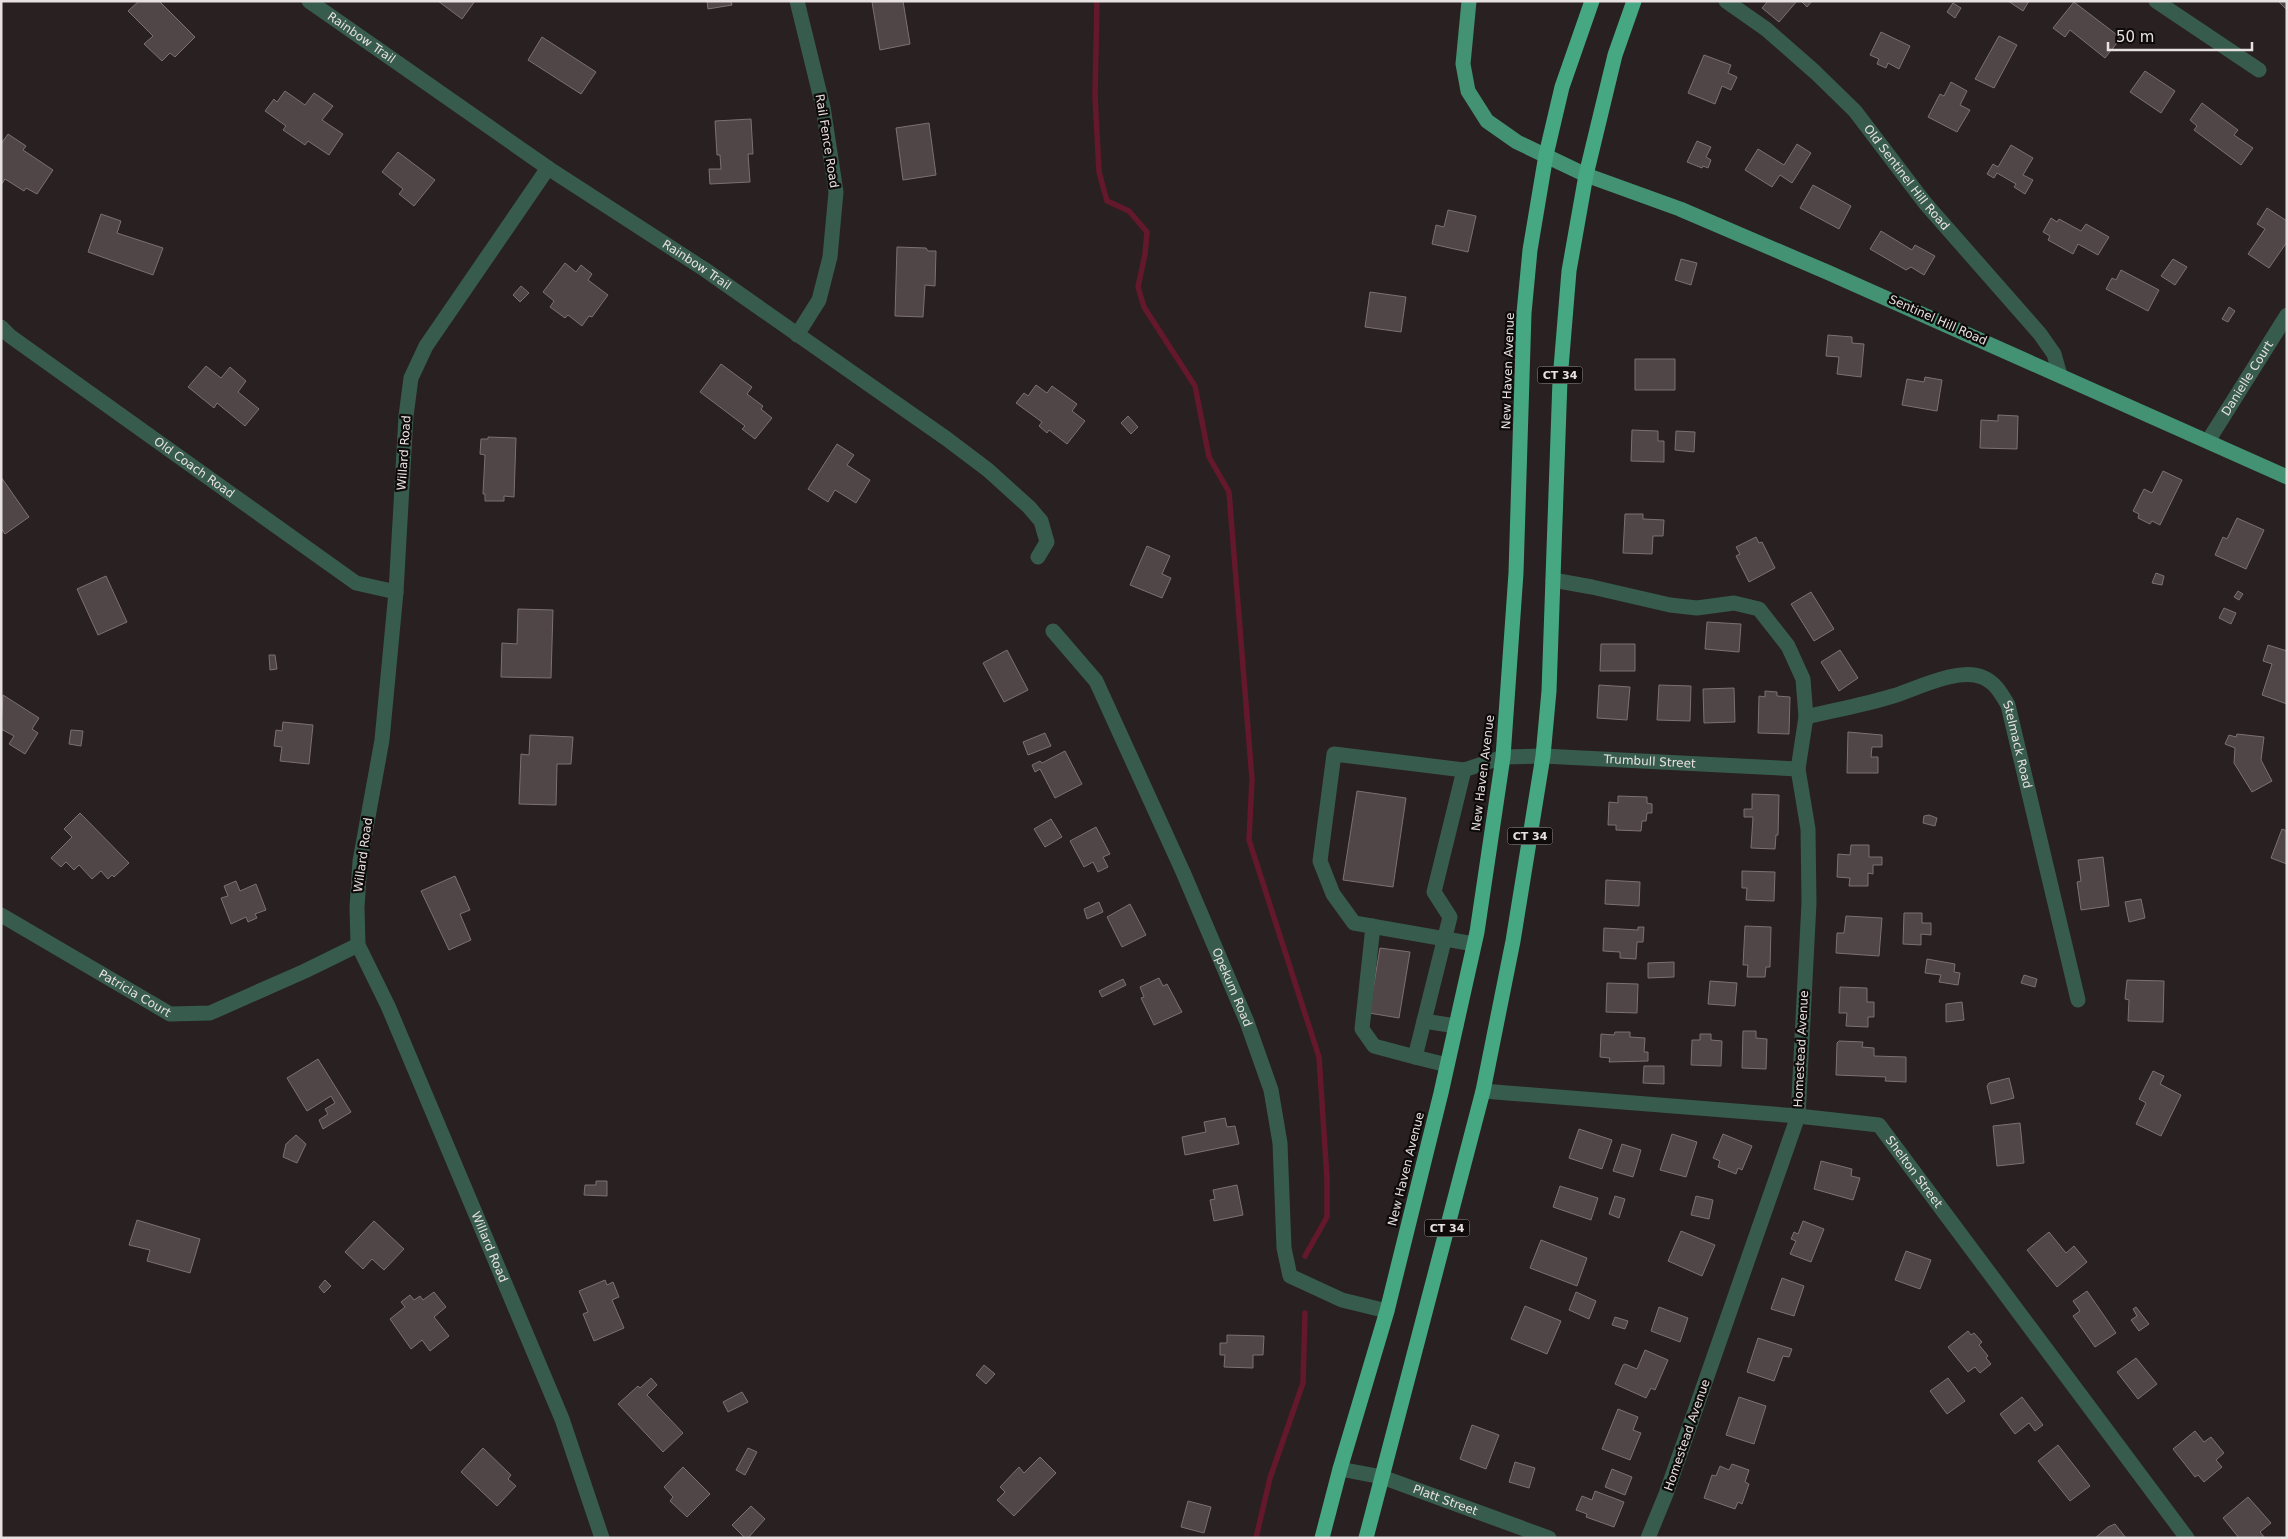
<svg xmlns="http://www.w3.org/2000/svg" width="2288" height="1539" viewBox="0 0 2288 1539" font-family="'DejaVu Sans',sans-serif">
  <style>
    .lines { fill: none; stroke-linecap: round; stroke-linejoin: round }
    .stream { stroke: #64182b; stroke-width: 5.5 }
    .building { fill: #514647; stroke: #7c7072 }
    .minor { stroke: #375b4c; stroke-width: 15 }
    .major { stroke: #429273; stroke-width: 15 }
    .highway { stroke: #45a883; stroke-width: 15 }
    .labels { text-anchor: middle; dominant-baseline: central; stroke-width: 4.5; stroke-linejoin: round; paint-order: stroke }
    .shield { fill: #0f0b0b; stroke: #a7a1a2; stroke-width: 1 }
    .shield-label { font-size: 11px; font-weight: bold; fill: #e8e1e2 }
    .street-label { font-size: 12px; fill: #e8e1e2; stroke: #0f0b0b }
  </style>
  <rect width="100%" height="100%" fill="#292021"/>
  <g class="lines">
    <path class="stream" d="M1097 1 1095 96 1099 172 1107 201 1129 211 1147 232 1145 254 1138 287 1144 307 1195 386 1209 457 1229 492 1252 779 1249 840 1319 1057 1327 1179V1217L1305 1256
      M1256 1538 1270 1478 1303 1383 1305 1313"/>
  </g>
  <path class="building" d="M139 1H159L195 37 175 57 170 53 162 61 144 44 153 36 128 11Z
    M438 1H475L462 19Z
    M707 1H731L732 5 708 9Z
    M903 1 910 44 880 50 872 2Z
    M1768 1H1797L1779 22 1762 8Z
    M1803 1H1812L1807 7 1802 2Z
    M2008 1H2029L2023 11Z
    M2278 1H2287V10Z
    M2074 2 2121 38 2105 58 2070 30 2065 37 2053 28Z
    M1953 3 1961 8 1955 18 1947 12Z
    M1881 32 1910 46 1899 69 1888 63 1886 68 1877 64 1879 59 1870 55Z
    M1999 36 2017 45 1994 88 1975 79Z
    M542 37 596 72 581 94 528 60Z
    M1704 55 1731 65 1728 73 1737 77 1731 90 1722 86 1715 104 1688 93Z
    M2145 71 2175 91 2161 113 2130 92Z
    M1951 82 1967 91 1960 105 1970 110 1957 132 1928 117 1940 94 1944 96Z
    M285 91 305 105 314 93 333 106 322 120 343 134 329 155 308 141 305 145 283 130 286 126 265 111 274 99 277 102Z
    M2202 103 2238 130 2234 135 2253 148 2241 165 2194 130 2197 126 2190 120Z
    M751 119 753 154H748L750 182 710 184 709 169H721L720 155H717L715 121Z
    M929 123 936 175 903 180 896 128Z
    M8 134 26 146 23 150 53 170 37 194 26 188 24 191 5 179 1 185V144Z
    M1697 141 1711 147 1706 157 1711 160 1708 168 1703 166 1702 168 1687 162Z
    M1797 144 1811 153 1792 183 1780 175 1772 187 1745 170 1758 149 1784 165Z
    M2011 145 2033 158 2023 175 2033 180 2025 194 2014 187 2016 184 1997 173 1994 178 1987 174 1993 164 1998 167Z
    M398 152 435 180 414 206 399 194 403 189 382 172Z
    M1813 185 1851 206 1839 229 1800 208Z
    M2267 208 2287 221V242L2269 268 2248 254 2265 229 2257 224Z
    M1448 210 1476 216 1468 252 1432 244 1436 225 1444 227Z
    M101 214 121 221 117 233 163 248 153 275 88 252Z
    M2051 218 2057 222 2059 219 2081 231 2086 224 2109 237 2098 255 2078 244 2073 254 2048 240 2050 236 2043 232Z
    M1881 231 1912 250 1915 245 1935 256 1924 275 1911 267 1906 270 1870 249Z
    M897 247 926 248 928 251H936L935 286 925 285 923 317 895 316Z
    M1681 259 1697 263 1691 285 1675 280Z
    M2173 259 2187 267 2175 285 2161 276Z
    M565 263 576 272 581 265 592 274 588 280 608 295 592 317 589 316 582 326 568 315 565 318 550 307 554 301 543 292Z
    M2121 270 2159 290 2148 311 2106 289 2112 278 2116 280Z
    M521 286 529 293 520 302 513 295Z
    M1370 292 1406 297 1401 332 1365 327Z
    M2229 307 2235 311 2228 322 2222 319Z
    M1828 335 1852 337V343L1864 344 1861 377 1837 374 1839 357 1826 356Z
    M1635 359H1675V390H1635Z
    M721 364 752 387 747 394 763 406 761 409 772 418 755 439 742 429 745 426 700 392Z
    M206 366 221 378 230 367 246 381 238 392 259 409 245 426 217 403 214 408 188 387Z
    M1925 377 1942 380 1937 411 1902 405 1907 379 1924 382Z
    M1036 385 1047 393 1052 386 1077 404 1072 411 1085 421 1067 444 1049 430 1047 433 1039 426 1042 422 1016 403 1024 393 1028 396Z
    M1998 415 2018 416 2017 449 1980 448 1981 420 1998 421Z
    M1128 416 1138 427 1131 434 1121 423Z
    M1632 430 1658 431V441H1664V462L1631 461Z
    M1676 431 1695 432 1694 452 1675 450Z
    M488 437 516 438 514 497 504 496V501H485V494H483L485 455 480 454 481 439H488Z
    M837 444 854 455 847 465 870 480 856 503 835 490 828 502 808 489Z
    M2163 471 2182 480 2160 525 2152 521 2150 524 2138 518 2139 514 2133 511 2144 489 2152 493Z
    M1 477 29 517 5 534 1 528Z
    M1625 514H1643V519L1664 520 1663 536H1653L1652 554 1623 553Z
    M2237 518 2264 530 2246 569 2215 555 2223 537 2227 539Z
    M1756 537 1759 543 1762 542 1775 568 1749 582 1736 556 1740 554 1736 547Z
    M1147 546 1170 556 1162 574 1171 578 1162 598 1130 585Z
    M2156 573 2164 576 2162 585 2152 583Z
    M106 576 127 622 98 635 77 589Z
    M2238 591 2243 594 2239 600 2234 597Z
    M1811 592 1834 629 1814 641 1791 604Z
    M2224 608 2236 613 2231 624 2219 618Z
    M518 609 553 610 551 678 501 677 502 643 517 644Z
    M1707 622 1741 624 1739 652 1705 649Z
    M1601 644H1635V671H1600Z
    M2268 645 2287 651V704L2262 695 2272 664 2263 661Z
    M1007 650 1028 690 1004 702 983 663Z
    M1840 650 1858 678 1839 691 1821 662Z
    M269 655H275L277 669 270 670Z
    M1599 685 1630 687 1627 720 1597 718Z
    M1659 685 1691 686 1690 721 1657 720Z
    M1734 688 1735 722 1704 723 1703 689Z
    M1765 691 1777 692V696L1790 697 1789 734 1758 733 1759 696 1765 697Z
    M3 695 39 718 32 729 38 733 25 754 9 744 14 736 1 729Z
    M283 722 313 725 309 764 280 761 282 747 274 746 276 730 282 731Z
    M71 730 83 731 81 746 69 744Z
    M1848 732 1882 735V747H1872L1871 757H1878V773H1847Z
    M1045 733 1051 746 1028 755 1023 742Z
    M2237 734 2264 737 2261 760 2272 781 2252 792 2234 763 2235 748 2225 744 2229 735 2236 737Z
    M530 735 573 737 571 764H557L556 805 519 804 521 754 529 755Z
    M1065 751 1082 784 1055 798 1040 769 1035 772 1032 765 1040 761 1042 763Z
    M1357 791 1406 798 1393 887 1343 880Z
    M1752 794 1779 795 1778 835H1776L1775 849 1751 848 1753 817H1744V809H1752Z
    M1618 796 1647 797V803L1652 804V813H1647L1646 821H1642L1641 831 1616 830V825H1608L1609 802 1618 803Z
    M80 813 129 863 114 877 112 875 108 879 101 871 92 879 79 865 74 870 66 862 61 867 51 858 72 837 64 829Z
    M1929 815 1937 818 1935 826 1923 823 1924 816Z
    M1051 819 1062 837 1045 847 1034 829Z
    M1096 827 1110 854 1103 857 1108 867 1098 872 1093 862 1084 867 1070 841Z
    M2282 829 2287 831V864L2271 858Z
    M1851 845H1869V857H1882V865H1873V874L1868 873V886H1849L1850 878 1837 877 1838 854 1850 855Z
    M2103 857 2109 906 2081 910 2077 882 2081 881 2078 860Z
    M1742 871 1775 872 1774 901 1746 900 1747 888H1742Z
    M455 876 470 910 460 914 471 940 449 950 421 891Z
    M1606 880 1640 882 1639 906 1605 904Z
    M236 881 240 891 256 884 266 910 255 914 257 918 248 922 246 917 231 924 221 898 228 896 224 886Z
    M2141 899 2145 918 2129 922 2125 902Z
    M1099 902 1103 912 1087 919 1084 909Z
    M1130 904 1146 935 1122 947 1107 917Z
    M1904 913H1922V923H1931V935L1921 934V945L1903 944Z
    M1846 916 1882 918 1879 956 1836 953 1837 933H1844Z
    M1745 926 1771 927 1770 967H1766L1765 977H1747L1748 965H1743Z
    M1638 927H1644L1643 942H1637L1636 959 1620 958V952L1603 951 1604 928 1638 930Z
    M1380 948 1410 952 1399 1018 1369 1013Z
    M1927 959 1955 964 1954 972 1960 973 1958 985 1939 982 1941 975 1925 973Z
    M1674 962V977L1648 978V963Z
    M2024 975 2037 979 2035 987 2021 983Z
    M1159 978 1163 986 1167 984 1182 1012 1154 1025 1141 998 1144 997 1140 987Z
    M1123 979 1126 985 1102 997 1099 991Z
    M2127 980 2164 981 2163 1022 2128 1021 2129 1000 2125 999Z
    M1710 981 1737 983 1735 1006 1708 1004Z
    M1607 983 1638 984 1637 1013 1606 1012Z
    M1840 987 1867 988V1002H1874V1017H1868V1027L1846 1026 1847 1013H1839Z
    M1962 1002 1964 1020 1946 1022V1004Z
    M1743 1031H1756V1038L1767 1039 1766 1069 1742 1068Z
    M1615 1032H1630V1037L1645 1038 1644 1052H1648V1061L1609 1062 1610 1058 1600 1057 1601 1034 1614 1035Z
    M1700 1034H1711V1040L1722 1041 1721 1066 1691 1065 1692 1040H1700Z
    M1839 1041 1863 1042 1862 1047 1874 1048V1056L1906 1057V1082L1885 1081 1886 1077 1836 1075 1837 1043Z
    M318 1059 351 1112 323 1129 319 1120 328 1114 325 1109 335 1103 331 1096 307 1111 287 1078Z
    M1644 1066H1664V1084L1643 1083Z
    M2153 1071 2164 1076 2160 1084 2181 1095 2161 1136 2136 1124 2146 1103 2139 1099Z
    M2009 1078 2014 1098 1991 1104 1987 1086 1989 1083Z
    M1225 1118 1227 1127 1235 1126 1239 1144 1185 1155 1182 1137 1206 1132 1204 1122Z
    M2020 1123 2024 1163 1997 1166 1993 1126Z
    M1579 1129 1612 1140 1602 1169 1569 1158Z
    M1672 1134 1697 1142 1686 1177 1660 1170Z
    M1723 1134 1752 1146 1742 1170 1738 1168 1736 1174 1718 1167 1720 1161 1713 1158Z
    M296 1135 306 1144 297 1163 283 1157 286 1144Z
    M1622 1144 1641 1150 1633 1177 1613 1171Z
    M1821 1161 1852 1169 1851 1176 1860 1178 1853 1200 1814 1189Z
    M596 1181H607V1196L584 1195 585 1185H596Z
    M1237 1185 1243 1215 1214 1221 1210 1200 1215 1199 1213 1190Z
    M1560 1186 1598 1198 1591 1220 1553 1207Z
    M1615 1196 1625 1199 1619 1218 1609 1214Z
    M1696 1196 1713 1200 1709 1219 1691 1215Z
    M137 1220 200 1239 190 1273 147 1261 150 1250 129 1245Z
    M374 1221 404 1249 384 1270 372 1259 363 1269 345 1252Z
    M1803 1221 1824 1229 1811 1262 1790 1254 1796 1241 1791 1239 1794 1232 1798 1234Z
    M1681 1231 1715 1245 1702 1276 1668 1261Z
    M2049 1232 2066 1253 2074 1246 2087 1262 2057 1287 2027 1250Z
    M1541 1240 1587 1258 1577 1286 1530 1268Z
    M1906 1251 1931 1260 1920 1289 1895 1280Z
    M1782 1278 1804 1286 1794 1316 1771 1309Z
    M325 1280 331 1286 324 1293 319 1287Z
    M605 1280 607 1285 613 1282 619 1297 612 1300 624 1328 594 1341 583 1314 588 1312 579 1291Z
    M2087 1291 2116 1333 2095 1347 2073 1316 2080 1311 2073 1301Z
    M434 1292 446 1307 434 1317 449 1336 430 1351 422 1340 411 1349 390 1319 405 1307 401 1302 410 1295 414 1300 420 1296 423 1300Z
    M1576 1292 1596 1301 1589 1319 1569 1310Z
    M1525 1306 1561 1321 1547 1354 1511 1339Z
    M1659 1307 1688 1318 1680 1342 1651 1331Z
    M2136 1307 2149 1324 2139 1331 2131 1320 2137 1316 2133 1309Z
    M1615 1317 1628 1321 1625 1329 1612 1325Z
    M1968 1331 1971 1335 1974 1333 1982 1342 1979 1345 1988 1356 1986 1358 1991 1364 1980 1373 1975 1367 1968 1372 1948 1347Z
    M1227 1335 1264 1336 1263 1355H1253V1368L1224 1367 1225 1355H1220V1343H1227Z
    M1758 1338 1792 1349 1789 1357 1783 1356 1774 1381 1747 1372Z
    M1645 1350 1668 1360 1655 1390 1651 1388 1646 1398 1615 1384 1623 1365 1625 1364 1637 1369Z
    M2136 1358 2157 1384 2138 1399 2117 1372Z
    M984 1365 995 1374 986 1384 976 1375Z
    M651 1378 657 1385 647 1395 683 1433 663 1452 618 1404 638 1386 640 1388Z
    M1948 1378 1965 1401 1947 1414 1930 1391Z
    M742 1392 748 1402 728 1412 723 1402Z
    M1739 1397 1766 1406 1754 1444 1726 1435Z
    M2022 1397 2043 1425 2035 1431 2029 1423 2015 1434 2000 1414Z
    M1618 1409 1638 1417 1633 1430 1641 1433 1630 1460 1602 1449Z
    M1472 1425 1499 1435 1486 1469 1460 1459Z
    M2195 1431 2204 1442 2211 1437 2224 1453 2216 1460 2222 1467 2204 1482 2198 1475 2195 1477 2173 1449Z
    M2058 1445 2090 1486 2070 1501 2038 1461Z
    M483 1448 511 1475 508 1479 516 1486 497 1506 461 1472Z
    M748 1448 757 1452 745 1475 736 1470Z
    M1040 1457 1056 1473 1014 1516 997 1500 1005 1492 1000 1487 1019 1467 1024 1473Z
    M1515 1462 1535 1468 1529 1488 1509 1482Z
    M1732 1464 1749 1470 1745 1482 1749 1484 1742 1504 1738 1502 1735 1509 1704 1498 1712 1475 1716 1476 1720 1466 1729 1470Z
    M683 1467 710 1494 687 1517 670 1501 673 1497 664 1487Z
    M1612 1469 1632 1477 1625 1495 1605 1487Z
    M1595 1491 1624 1502 1614 1527 1586 1517 1587 1514 1576 1510 1582 1496 1592 1500Z
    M2248 1497 2271 1523 2260 1532 2265 1538H2239L2223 1518Z
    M1188 1501 1211 1507 1204 1533 1181 1527Z
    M751 1506 765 1519 748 1538H745L732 1525Z
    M2115 1524 2126 1538H2095L2108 1527Z"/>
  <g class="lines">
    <g class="minor">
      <path id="s1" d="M309 1 548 168 704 269 947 439 988 470 1029 507 1041 521 1047 542 1038 557"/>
      <path id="s2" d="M1726 1 1766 29 1815 72 1855 111 1925 203 2040 334 2054 354 2060 375"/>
      <path d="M2156 1 2259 70"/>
      <path id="s3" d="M548 168 426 346 411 378 406 416 396 592 382 740 360 861 357 907 358 945 388 1006 562 1419 602 1538"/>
      <path id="s4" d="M1 327 10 336 356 583 396 592"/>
      <path d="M797 335 819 300 830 257 836 192 823 107 797 1"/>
      <path id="s5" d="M2208 441 2287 315"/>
      <path d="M1553 580 1592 587 1670 605 1697 608 1734 603 1759 609 1788 646 1803 679 1806 717 1798 769 1808 829 1809 903 1798 1116 1666 1494 1648 1538"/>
      <path id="s6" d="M1053 631 1096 681 1183 872 1247 1022 1271 1090 1280 1143 1284 1248 1290 1276 1342 1300 1387 1311"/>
      <path id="s7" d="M1806 717C1835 710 1864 705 1893 696 1916 689 1958 667 1982 677 1995 682 2001 693 2008 705L2078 1000"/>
      <path id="s8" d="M1 915 170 1014 210 1013 305 971 358 945"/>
      <path d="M1373 926 1362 1029 1374 1046 1415 1057 1450 917 1434 892 1464 770"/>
      <path id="s9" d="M1474 944 1354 923 1333 894 1320 861 1334 754 1464 770 1503 757 1543 756 1798 769"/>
      <path d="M1424 1021 1456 1026"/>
      <path d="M1415 1057 1447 1065"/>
      <path id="s10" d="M1483 1091 1798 1116 1879 1125 2187 1538"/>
      <path id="s11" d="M1340 1469 1382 1477 1549 1538"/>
    </g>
    <path class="major" d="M1469 1 1463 64 1468 91 1487 121 1517 142 1586 175 1680 209 1827 272 2287 477"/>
    <path class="highway" d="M1322 1538 1340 1469 1387 1311 1441 1093 1477 932 1503 757 1516 573 1524 313 1530 250 1546 155 1562 87 1592 1
      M1366 1538 1483 1091 1513 941 1543 756 1549 691 1560 380 1569 271 1586 175 1615 55 1634 1"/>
  </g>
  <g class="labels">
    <g class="shield">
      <rect x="1537.5" y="366.5" width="45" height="17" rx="4"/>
      <rect x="1507.5" y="827.5" width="45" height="17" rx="4"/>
      <rect x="1424.5" y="1219.5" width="45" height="17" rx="4"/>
    </g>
    <g class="shield-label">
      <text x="1560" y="375">CT 34</text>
      <text x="1530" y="836">CT 34</text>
      <text x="1447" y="1228">CT 34</text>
    </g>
    <g class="street-label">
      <text stroke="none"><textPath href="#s1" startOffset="64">Rainbow Trail</textPath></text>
      <text transform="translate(827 141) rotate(81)">Rail Fence Road</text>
      <text stroke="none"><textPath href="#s2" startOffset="254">Old Sentinel Hill Road</textPath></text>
      <text stroke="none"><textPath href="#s1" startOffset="469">Rainbow Trail</textPath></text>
      <text transform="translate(1938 320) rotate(24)">Sentinel Hill Road</text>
      <text transform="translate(1508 371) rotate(-88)">New Haven Avenue</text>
      <text stroke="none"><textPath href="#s5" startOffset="74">Danielle Court</textPath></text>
      <text transform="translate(404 453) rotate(-86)">Willard Road</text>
      <text stroke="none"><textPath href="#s4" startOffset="239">Old Coach Road</textPath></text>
      <text stroke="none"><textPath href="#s7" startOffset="262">Stelmack Road</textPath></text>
      <text stroke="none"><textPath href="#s9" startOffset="620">Trumbull Street</textPath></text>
      <text transform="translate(1483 773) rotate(-83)">New Haven Avenue</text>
      <text transform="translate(363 855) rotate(-82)">Willard Road</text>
      <text stroke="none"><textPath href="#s6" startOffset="401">Opekum Road</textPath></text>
      <text stroke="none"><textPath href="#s8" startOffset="155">Patricia Court</textPath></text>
      <text transform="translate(1801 1049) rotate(-87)">Homestead Avenue</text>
      <text transform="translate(1406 1169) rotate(-76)">New Haven Avenue</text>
      <text stroke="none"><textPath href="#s10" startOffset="456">Shelton Street</textPath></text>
      <text stroke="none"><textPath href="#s3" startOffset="1151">Willard Road</textPath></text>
      <text transform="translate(1687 1435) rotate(-71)">Homestead Avenue</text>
      <text stroke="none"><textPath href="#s11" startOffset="110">Platt Street</textPath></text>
    </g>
  </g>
  <rect width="2288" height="1539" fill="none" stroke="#e8e1e2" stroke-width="5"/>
  <path d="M2108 42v8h144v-8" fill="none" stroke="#e8e1e2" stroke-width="2.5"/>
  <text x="2116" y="42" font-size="15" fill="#e8e1e2" stroke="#0f0b0b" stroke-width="4" paint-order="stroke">50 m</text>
</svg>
